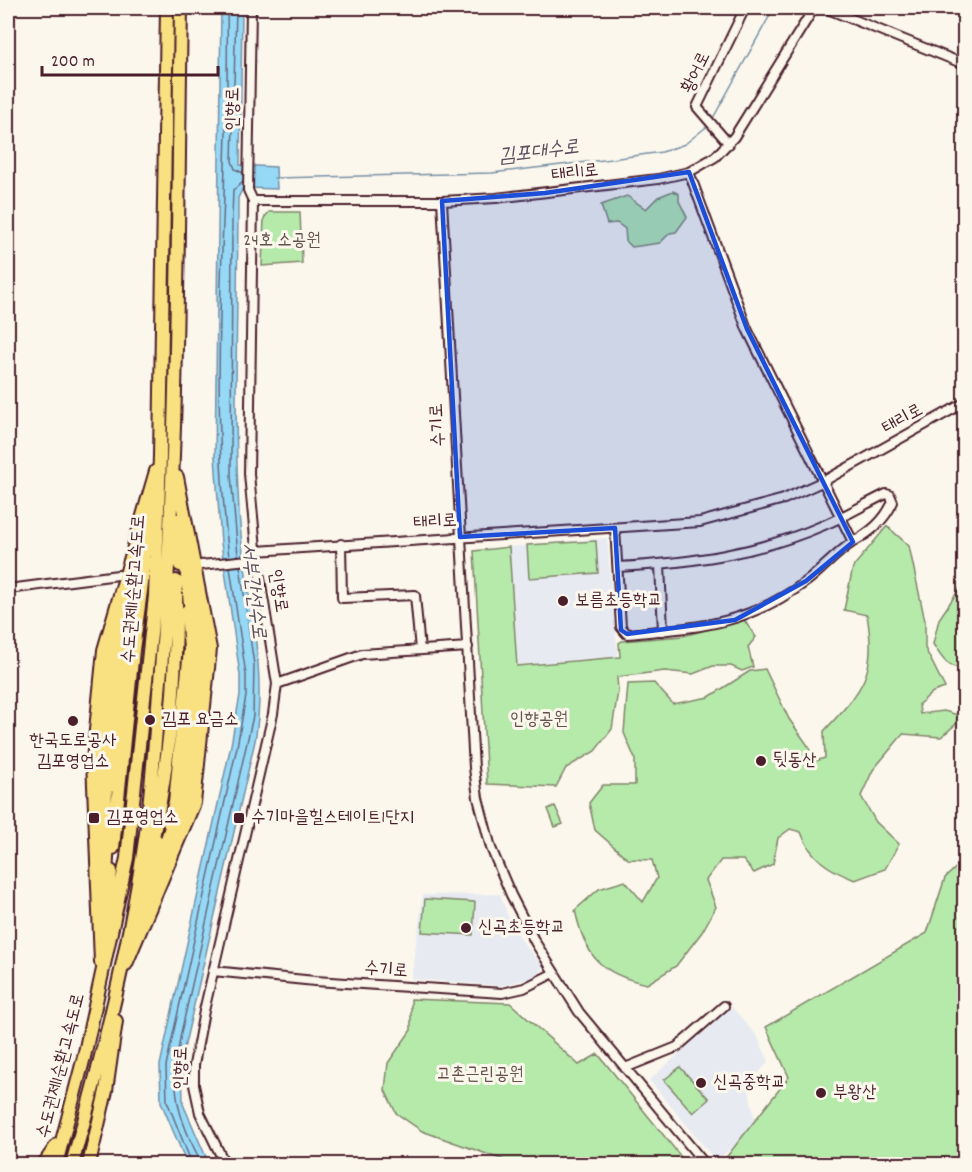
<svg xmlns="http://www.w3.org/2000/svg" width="972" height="1172" viewBox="0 0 972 1172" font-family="Dekko,'Poor Story',sans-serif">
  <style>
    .built { fill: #e7ebf1 }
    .green { fill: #b6eaab; stroke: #80846b; stroke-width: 1.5 }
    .water { fill: #95d9f7; stroke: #778fa5; stroke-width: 1.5 }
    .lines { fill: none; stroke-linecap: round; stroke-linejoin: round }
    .shore { stroke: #68697d; stroke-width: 1.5 }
    .stream { stroke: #778fa5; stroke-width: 1.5 }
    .minor-casing { stroke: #4a1f2b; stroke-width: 12 }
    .highway-casing { stroke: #4a1f2b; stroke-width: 16 }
    .minor { stroke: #fbf7ec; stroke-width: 8 }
    .highway { stroke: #f9e181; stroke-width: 12 }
    .marked { fill: #1d4ed8; fill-opacity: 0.2; stroke: #1d4ed8; stroke-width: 4.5; stroke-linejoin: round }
    .poi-dot { fill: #4a1f2b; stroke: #fbf7ec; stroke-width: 2 }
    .labels { text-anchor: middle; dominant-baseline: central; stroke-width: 6; stroke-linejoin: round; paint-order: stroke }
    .street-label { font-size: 18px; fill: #4a1f2b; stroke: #fbf7ec }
    .park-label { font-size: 18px; fill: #65524b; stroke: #fbf7ec }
    .poi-label { font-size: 18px; fill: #4a1f2b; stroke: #fbf7ec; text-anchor: start }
    .water-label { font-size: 20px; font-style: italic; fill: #5d4e5e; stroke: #fbf7ec }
  </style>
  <rect width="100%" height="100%" fill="#fbf7ec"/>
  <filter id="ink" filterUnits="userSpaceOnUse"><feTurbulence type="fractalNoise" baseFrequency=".0167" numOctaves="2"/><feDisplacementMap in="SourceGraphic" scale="12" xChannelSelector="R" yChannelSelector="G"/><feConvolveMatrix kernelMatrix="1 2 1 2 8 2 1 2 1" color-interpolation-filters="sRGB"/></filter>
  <g filter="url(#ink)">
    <path class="built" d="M607 538 618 656 518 665 509 547Z
      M500 894 507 914 522 941 543 966 538 976 501 986 411 979 423 895Z
      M732 1007 757 1036 769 1061 748 1086 755 1120 737 1143 716 1161 649 1080Z"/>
    <path class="green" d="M673 191 679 194V201L687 217 676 232 670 233 660 243 632 247 626 241 625 229 617 223 607 224 601 205 627 196 646 209 658 197Z
      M269 212H300L302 263 262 266 264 218Z
      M887 526 909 546 925 621V648L945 688 933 692 919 704 920 714 944 711 958 715 956 724 941 737 903 734 873 770 861 796 876 822 899 844 885 869 855 880C829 870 810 858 801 832L790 829 778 838 773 864 754 873 743 860H721L706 880 716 907 702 932 676 966 647 984C600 974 585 956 575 910L599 889 625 881 643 902 657 878 652 860 628 859 595 830 589 803 603 785H635V759L624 733 628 684 654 683 673 704 709 697 750 671 765 669 789 719 809 747 812 762 825 758 824 731C863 689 877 675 867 615L844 610 853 567Z
      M596 541 598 573 529 578 527 545Z
      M509 547 517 666 620 657 619 643 622 641 683 636 744 620 756 637 748 647 753 667 742 671 731 666H713L693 674 665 671 617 677 618 691 612 729 595 751 566 768 556 787 487 784 474 551Z
      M964 582V668C946 668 942 658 933 644L939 619Z
      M555 806 563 824 555 827 548 809Z
      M964 860V1164H721L789 1077 766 1027 927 933 945 878Z
      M425 899 475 902 473 935 422 932Z
      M411 999 510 1003 579 1065 598 1054 682 1158 674 1164H515L422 1131 396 1113 385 1090 388 1063 411 1030Z
      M680 1067 709 1099 693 1113 664 1080Z"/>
    <path class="water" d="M221 8H242L240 165 276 167 277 189 243 188 238 198C238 302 233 407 239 511 243 590 269 660 255 741L182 1057 183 1104 209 1164H187L161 1102 160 1065 231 745 240 695V675L221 543 215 457Z"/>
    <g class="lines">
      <path class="shore" d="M227 8C231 190 206 375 229 557
        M236 8 232 161 235 169 243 173
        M238 556 231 475 232 219 233 190 243 182
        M192 1164 167 1101 166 1066 237 747 246 696V675L230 567
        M202 1164C176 1113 170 1091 181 1033L253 716 254 665 240 566"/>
      <path class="stream" d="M712 120 774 8
        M274 178 492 173 604 160 662 152 685 144 710 124"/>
      <defs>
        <path id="minor" d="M825 8 964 64
          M729 144 697 107 745 8
          M253 201H442L496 198 658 179 689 172 715 157 734 137 814 8
          M442 201 474 768 478 798 491 848 511 895 535 942 579 1012 705 1164
          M615 528 621 627 627 634C699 627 746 626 807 581 823 569 836 553 853 542L747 329 689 172
          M341 544 342 598 415 595 420 650
          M256 551 700 522 784 499 824 481 964 403
          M201 565 257 559
          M660 565 663 631
          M618 567C689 563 758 554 824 525 846 516 865 504 886 494L890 495 893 502C884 521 871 532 853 542
          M8 589 118 575
          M277 684 362 654 468 647
          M213 971 315 981 502 993 524 988 554 973
          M625 1068 677 1047 724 1006
          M225 1164 200 1113 194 1085V1065L204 1011 273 714 277 684 257 559 249 474 253 201 248 190 251 8
          M689 1164 698 1157"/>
        <path id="highway" d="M177 520 180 565
          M185 556 191 613
          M142 567 151 510
          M124 622 138 557
          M110 786 124 646 129 619
          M102 787C102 730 109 670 122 614
          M169 823 175 802 190 649 187 611
          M175 828 184 802 200 650 194 605
          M105 846 106 779
          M151 846C171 760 177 669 176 581
          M113 848 133 650 145 561
          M106 879 108 837
          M146 879 156 840
          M152 884 173 821
          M137 917 150 873
          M106 922 111 871
          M101 962 93 760 104 650 156 471
          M126 964 194 803 202 725 210 649 177 477
          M44 1164 57 1145
          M56 1164 84 1057 127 858 155 596 160 456 167 8
          M72 1164C103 1056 130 945 146 833 152 786 155 739 159 693 179 465 177 236 181 8
          M89 1164 106 1091 116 1021"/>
      </defs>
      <use href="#minor" class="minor-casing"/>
      <use href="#highway" class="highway-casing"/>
      <use href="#minor" class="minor"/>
      <use href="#highway" class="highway"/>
    </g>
  </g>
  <path class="marked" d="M689 172 747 329 853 542 806 581 735 620 627 634 621 630 615 528 460 537 442 201 545 193Z"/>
  <g class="poi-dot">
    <circle cx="563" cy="601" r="6"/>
    <circle cx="150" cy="720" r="6"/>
    <circle cx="73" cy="721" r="6"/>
    <circle cx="761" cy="761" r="6"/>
    <rect x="88" y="812" width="12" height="12" rx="3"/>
    <rect x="233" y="812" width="12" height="12" rx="3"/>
    <circle cx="466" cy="928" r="6"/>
    <circle cx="701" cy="1083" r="6"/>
    <circle cx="821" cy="1093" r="6"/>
  </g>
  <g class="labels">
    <g class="street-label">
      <text transform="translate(697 73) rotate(-64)">황어로</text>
      <text transform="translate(234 109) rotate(-89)">인향로</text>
      <text transform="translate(575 174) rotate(-7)">태리1로</text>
      <text transform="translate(903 420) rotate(-29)">태리로</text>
      <text transform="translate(439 425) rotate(-93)">수기로</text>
      <text transform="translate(435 523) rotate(-3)">태리로</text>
      <text transform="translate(135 589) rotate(-86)">수도권제1순환고속도로</text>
      <text transform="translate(277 591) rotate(81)">인향로</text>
      <text transform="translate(386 971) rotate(4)">수기로</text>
      <text transform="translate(62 1066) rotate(-76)">수도권제1순환고속도로</text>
      <text transform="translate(182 1068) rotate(-88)">인향로</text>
    </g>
    <g class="park-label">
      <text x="282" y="241">24호 소공원</text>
      <text x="539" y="720">인향공원</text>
      <text x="480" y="1075">고촌근린공원</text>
    </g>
    <g class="poi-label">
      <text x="575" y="601">보름초등학교</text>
      <text x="162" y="720">김포 요금소</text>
      <text x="73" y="741" text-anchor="middle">한국도로공사<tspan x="73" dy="21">김포영업소</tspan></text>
      <text x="773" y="761">뒷동산</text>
      <text x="106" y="818">김포영업소</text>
      <text x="251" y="818">수기마을힐스테이트1단지</text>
      <text x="478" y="928">신곡초등학교</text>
      <text x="713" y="1083">신곡중학교</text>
      <text x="833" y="1093">부왕산</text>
    </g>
    <g class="water-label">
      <text transform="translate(539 153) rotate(-7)">김포대수로</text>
      <text transform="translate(252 591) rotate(83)">서부간선수로</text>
    </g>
  </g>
  <rect width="972" height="1172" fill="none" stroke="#fbf7ec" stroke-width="30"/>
  <rect x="15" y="15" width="942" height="1142" fill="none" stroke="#4a1f2b" stroke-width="2" filter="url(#ink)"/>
  <path d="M42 66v9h176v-9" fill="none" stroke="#4a1f2b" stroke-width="3"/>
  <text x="51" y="66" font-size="18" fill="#4a1f2b" stroke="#fbf7ec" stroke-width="4.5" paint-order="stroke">200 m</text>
</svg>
